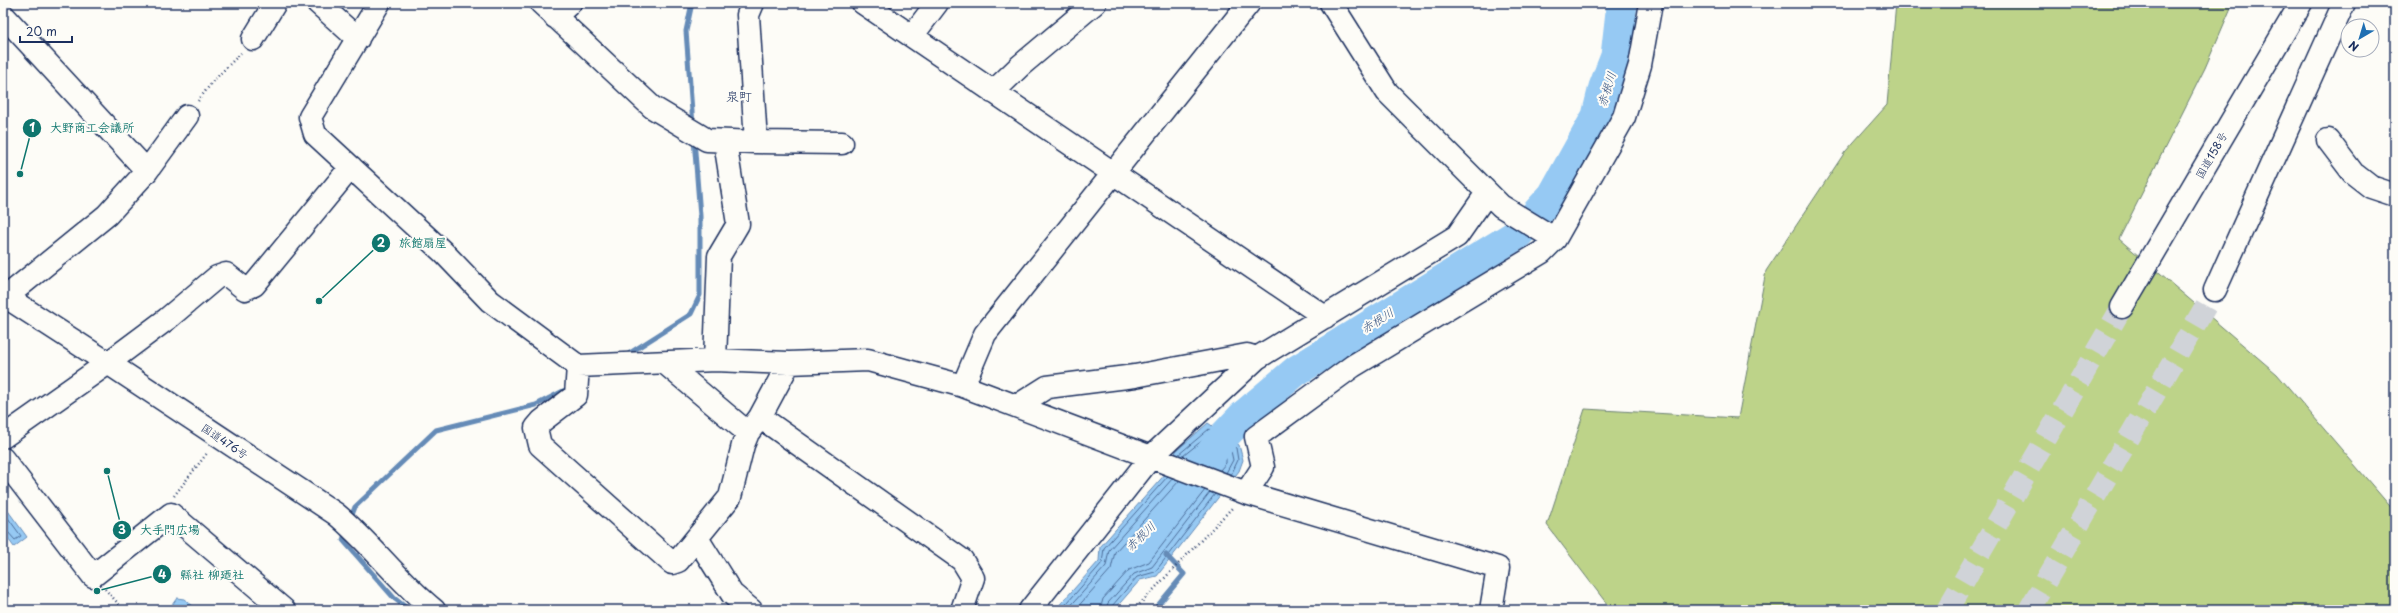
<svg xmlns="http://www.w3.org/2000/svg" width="2398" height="613" viewBox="0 0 2398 613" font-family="'Playpen Sans','Klee One',sans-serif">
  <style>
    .green { fill: #bdd389; stroke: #6c8174 }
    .water { fill: #96c9f3; stroke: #658bb7 }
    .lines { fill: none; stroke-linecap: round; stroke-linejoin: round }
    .shore { stroke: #4c6d9a; stroke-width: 1 }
    .stream { stroke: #658bb7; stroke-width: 5 }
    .river { stroke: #96c9f3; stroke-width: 31 }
    .highway-tunnel { stroke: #d0d3d8; stroke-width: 22; stroke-dasharray: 22 11; stroke-linecap: butt }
    .minor-casing { stroke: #1b2f5e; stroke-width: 25 }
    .highway-casing { stroke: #1b2f5e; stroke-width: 25 }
    .path { stroke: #1b2f5e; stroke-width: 2.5; stroke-dasharray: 1 3; stroke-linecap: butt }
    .minor { stroke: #fdfcf7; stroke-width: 22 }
    .highway { stroke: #fdfcf7; stroke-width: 22 }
    .labels { text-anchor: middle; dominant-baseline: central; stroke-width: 4; stroke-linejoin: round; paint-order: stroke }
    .street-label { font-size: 11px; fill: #1b2f5e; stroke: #fdfcf7 }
    .water-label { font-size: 12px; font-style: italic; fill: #3a5683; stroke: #fdfcf7 }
    .quarter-label { font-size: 13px; fill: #1b2f5e; stroke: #fdfcf7 }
    .leader { fill: none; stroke: #0f766e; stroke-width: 1.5 }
    .callout-dot { fill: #0f766e; stroke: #fdfcf7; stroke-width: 1.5 }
    .mark-label { font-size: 12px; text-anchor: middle; font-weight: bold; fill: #fff }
    .callout-label { font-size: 12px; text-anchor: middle; font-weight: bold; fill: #0f766e; stroke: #fdfcf7; stroke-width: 4; stroke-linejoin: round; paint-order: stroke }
  </style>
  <rect width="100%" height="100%" fill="#fdfcf7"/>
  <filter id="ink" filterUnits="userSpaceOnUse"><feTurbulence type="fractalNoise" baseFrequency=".025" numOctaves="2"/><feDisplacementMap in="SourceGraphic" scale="8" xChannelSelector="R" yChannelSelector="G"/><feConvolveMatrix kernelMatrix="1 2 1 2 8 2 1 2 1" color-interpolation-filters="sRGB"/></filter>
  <g filter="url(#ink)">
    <path class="green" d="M1896 3H2233L2205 68 2119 239 2277 374 2395 512V610H1609L1610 608 1547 525 1585 409 1738 418 1766 271 1845 152 1887 105Z"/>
    <path class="water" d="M1208 423 1239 445 1243 460 1239 471 1157 576 1140 580 1114 610H1055L1099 561 1100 547 1168 471 1176 451Z
      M3 504 27 537 14 547 3 532Z
      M177 598 184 599 198 610H172V605Z"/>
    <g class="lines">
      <path class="shore" d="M1178 455 1209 429 1236 448 1238 460 1231 475
        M1183 456 1209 435 1231 451 1233 460 1226 473
        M1189 459 1210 443 1226 455V463L1220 470
        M3 511 21 536 15 540 7 531 3 530
        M1061 610 1102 563 1104 548 1168 476
        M1067 610 1106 566 1109 550 1173 478
        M1075 610 1111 569 1115 552 1179 481
        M1100 610 1103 599 1129 570 1149 562 1205 490
        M1106 610 1108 603 1134 574 1152 567 1210 492
        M1111 610 1112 606 1137 577 1155 572 1215 494"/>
      <path class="stream" d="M692 3 686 31 693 125
        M625 356 691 314 700 295V216L694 139
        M350 520 355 507 436 430 536 405 569 388
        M346 531 343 540 394 598 409 610
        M1154 610 1184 574 1166 555"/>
      <path class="river" d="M1199 469 1225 435 1243 416 1296 371 1519 233 1553 195 1597 116 1604 87 1616 56 1622 3"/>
      <path class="highway-tunnel" d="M1947 610 2122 307
        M2029 610 2215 290"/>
      <defs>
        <path id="minor" d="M318 3 358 39
          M379 3 310 117 315 134 444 253 490 301 578 366 715 360 789 363 868 360 963 386 1246 493 1498 568 1491 610
          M541 3 652 107 707 140 756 142
          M753 3 748 15 756 142 842 143
          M863 3 1325 317
          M1331 3 1387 92 1501 206 1555 239
          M3 15 147 171 107 215 6 297
          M555 17 570 3
          M912 36 937 3
          M253 39 275 3
          M993 92 1020 66 1095 3
          M2328 140 2353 173 2371 187 2395 195
          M147 171 187 116
          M3 295 108 363 167 319 217 277 226 274 245 289 254 285 351 167
          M715 360 719 256 738 224 725 142
          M665 363 748 433
          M789 363 760 417 962 560 973 578 962 610
          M578 366 576 395 542 421 536 428 540 445 672 563 678 561 730 497 743 445 748 433 760 417
          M963 386 985 334 1249 3
          M1017 406 1047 387 1135 376 1247 355 1257 358
          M3 459 93 576 171 514 284 610
          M1246 493 1263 467 1256 437 1353 366 1542 252 1555 239 1624 117 1640 65 1651 3
          M697 538 732 594 751 610
          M1030 610 1151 457 1257 358 1457 236 1487 193"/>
        <path id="highway" d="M2215 290 2344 3
          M2122 307 2301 3
          M3 437 108 363 336 514C371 543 398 581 434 610"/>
      </defs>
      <use href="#minor" class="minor-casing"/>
      <use href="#highway" class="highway-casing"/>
      <path class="path" d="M198 101 213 81 241 53
        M174 496 208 452
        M105 589 124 610
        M1134 610 1232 508"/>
      <use href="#minor" class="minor"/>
      <use href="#highway" class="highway"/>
    </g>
  </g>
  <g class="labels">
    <g class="street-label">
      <text transform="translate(2211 155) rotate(-60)">国道158号</text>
      <text transform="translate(225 441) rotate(34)">国道476号</text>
    </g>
    <g class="water-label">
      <text transform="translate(1606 89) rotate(-72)">赤根川</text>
      <text transform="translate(1377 320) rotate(-32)">赤根川</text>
      <text transform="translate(1140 536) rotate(-44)">赤根川</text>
    </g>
    <g class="quarter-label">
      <text x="739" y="95">泉町</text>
    </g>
  </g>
  <path class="leader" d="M20 174L32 128M319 301L381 243M107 471L122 530M97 591L162 574"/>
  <g class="callout-dot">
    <circle cx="20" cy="174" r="4"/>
    <circle cx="319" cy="301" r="4"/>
    <circle cx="107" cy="471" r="4"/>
    <circle cx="97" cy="591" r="4"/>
    <circle cx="32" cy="128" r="10"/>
    <circle cx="381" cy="243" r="10"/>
    <circle cx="122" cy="530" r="10"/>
    <circle cx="162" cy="574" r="10"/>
  </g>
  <g class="mark-label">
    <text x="32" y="132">1</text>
    <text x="381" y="247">2</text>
    <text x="122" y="534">3</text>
    <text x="162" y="579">4</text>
  </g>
  <g class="callout-label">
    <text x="92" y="132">大野商工会議所</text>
    <text x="423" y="247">旅館扇屋</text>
    <text x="170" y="534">大手門広場</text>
    <text x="212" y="579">縣社 柳廼社</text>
  </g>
  <rect width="2398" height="613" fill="none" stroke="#fdfcf7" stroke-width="16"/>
  <rect x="8" y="8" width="2382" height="597" fill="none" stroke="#1b2f5e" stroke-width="1.5" filter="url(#ink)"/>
  <g transform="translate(2360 38) rotate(218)"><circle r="19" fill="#fdfcf7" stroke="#a3aaba"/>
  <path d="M0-3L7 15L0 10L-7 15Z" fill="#1f6fb2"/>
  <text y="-6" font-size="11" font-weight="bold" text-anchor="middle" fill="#1b2f5e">N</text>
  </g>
  <path d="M20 36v6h52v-6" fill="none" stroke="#1b2f5e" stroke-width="2"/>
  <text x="26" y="36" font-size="12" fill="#1b2f5e" stroke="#fdfcf7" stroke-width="3" paint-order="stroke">20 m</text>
</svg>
